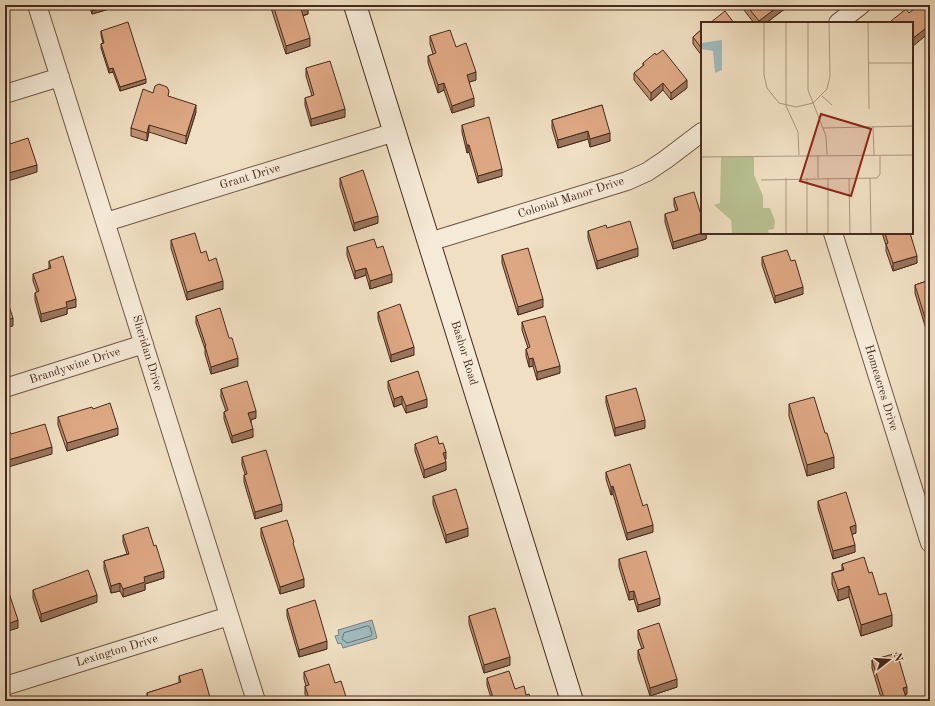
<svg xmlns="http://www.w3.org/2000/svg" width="935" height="706" viewBox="0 0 935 706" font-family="'Old Standard TT',serif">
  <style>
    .water { fill: #a0babe; stroke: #7c807e }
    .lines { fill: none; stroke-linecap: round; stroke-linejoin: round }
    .shore { stroke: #73726e; stroke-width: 1 }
    .street-casing { stroke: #705747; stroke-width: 20 }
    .secondary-casing { stroke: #462a1e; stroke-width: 24 }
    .street { stroke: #f5ead7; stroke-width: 18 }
    .secondary { stroke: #f5ead7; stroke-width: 22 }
    .wall { fill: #bf9071; stroke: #462a1e }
    .shaded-wall { fill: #9b755c; stroke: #462a1e }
    .building { fill: #dea783; stroke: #462a1e }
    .labels { text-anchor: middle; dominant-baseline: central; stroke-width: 3; stroke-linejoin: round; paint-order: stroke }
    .street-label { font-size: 12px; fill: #462a1e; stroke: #f5ead7 }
    .inset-road { fill: none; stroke: #ac9780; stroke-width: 1 }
    .view { fill: #8f2418; fill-opacity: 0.15; stroke: #8f2418; stroke-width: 2 }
    .inset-edge { fill: none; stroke: #462a1e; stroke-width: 2 }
  </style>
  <rect width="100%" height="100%" fill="#f0dfc2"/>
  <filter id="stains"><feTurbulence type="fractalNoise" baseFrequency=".005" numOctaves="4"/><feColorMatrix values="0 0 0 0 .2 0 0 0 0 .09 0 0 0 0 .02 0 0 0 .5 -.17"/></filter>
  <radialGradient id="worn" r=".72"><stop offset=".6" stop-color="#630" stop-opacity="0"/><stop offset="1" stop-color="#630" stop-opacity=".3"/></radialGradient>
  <path class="water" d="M372 620 377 638 343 648 341 643 338 644 335 636 339 635 338 630Z"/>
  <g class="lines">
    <path class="shore" d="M368 626 370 627 372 634 371 636 347 643 342 639 344 633Z"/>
    <defs>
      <path id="street" d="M37 5 256 701
        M838 23 861 5
        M5 94 60 77
        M106 222 395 132
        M833 233 930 543
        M429 242 627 181 647 172 665 160 702 132
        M5 388 144 344
        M5 686 229 616"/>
      <path id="secondary" d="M355 5 572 701"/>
    </defs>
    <use href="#street" class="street-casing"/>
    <use href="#secondary" class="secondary-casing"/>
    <use href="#street" class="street"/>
    <use href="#secondary" class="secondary"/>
  </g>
  <path class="wall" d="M89 5H116V7L92 14Z
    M270 5H307L308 14 303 16 310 46 286 54Z
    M744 5H790L766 23H754L744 10Z
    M702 29V56L693 44V37Z
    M101 31 146 83 120 91 113 72 109 73 101 48V44L103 43 101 35Z
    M430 36 476 80 469 82 474 106 452 113 444 90 438 93 428 63V56L433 54 430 44Z
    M643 63 687 88 671 100 663 90 651 101 634 80V73L643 66Z
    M306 68 345 117 311 126 305 105V98L312 96 306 76Z
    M153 93 169 97 196 112 186 144 149 132 147 141 131 136V128Z
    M602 105 610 141 590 147 588 139 558 148 552 128V120Z
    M462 125 502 176 478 183 469 152 467 153 462 132Z
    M340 178 378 223 354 231 340 186Z
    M674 198 706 233V239L673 249 665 222V214L676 211 674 205Z
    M607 228 638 256 597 269 588 238V231Z
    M882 233H910L917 263 893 271 886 251V245Z
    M171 240 201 253 209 261 223 289 187 300 171 248Z
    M347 247 392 282 370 289 366 275 355 279 347 255Z
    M502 255 543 307 518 315 502 263Z
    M762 257 791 261 803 294 775 303 762 265Z
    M49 261 76 307 67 309V314L41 322 35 300V293L37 292 33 281V274L49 269Z
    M930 280V342L915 293V285Z
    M378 312 414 355 391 362 378 319Z
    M196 316 238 366 211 374 205 354V349L196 323Z
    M522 322 560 373 537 380 533 366 529 367 526 356V349L528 348 522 330Z
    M388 381 427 407 406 413 402 404 394 407 388 388Z
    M221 389 256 418 251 420 253 437 232 443 224 419V412L226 411 221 397Z
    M606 396 645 428 615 436 606 403Z
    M789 404 825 433 834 468 807 476 789 416Z
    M93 409 118 435 67 451 58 425V417Z
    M415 444H439L446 459 445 460 446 470 424 478 415 451Z
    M242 457 282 511 255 519 244 482V475L245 474 242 465Z
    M606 472 653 532 627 540 613 494 611 495 606 479Z
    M433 496 468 536 446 543 433 504Z
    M818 501 856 533 852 534 855 552 833 559 818 508Z
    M261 528 294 548 304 587 280 594 261 536Z
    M123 535 164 578 145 584V590L123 597 120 591 111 593 104 569V561L127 554 123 542Z
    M619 559 660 605 638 612 634 599 629 600 619 567Z
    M842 564 869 573 892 626 861 636 849 597 838 601 832 584V573L842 570Z
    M33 590 97 602 41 622 33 598Z
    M287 609 327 649 299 657 287 616Z
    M469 616 510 665 484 673 469 624Z
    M638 630 677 687 650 696 638 658V650L642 649 638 638Z
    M872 660 907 694 905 695 907 701H882L872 668Z
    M304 672 335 683 347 701H308L305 694V686H306L304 679Z
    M179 676 211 701H147V693L179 683Z
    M487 678 515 689 526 695 531 701H492L487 685Z"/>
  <path class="shaded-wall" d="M110 5H116V7L92 14V11Z
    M780 5H790L766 23H759V21Z
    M308 7V14L301 16V9Z
    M930 25V32L912 47V39Z
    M310 38V46L286 54V46Z
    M113 68V72L109 73V69Z
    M476 72V80L467 83V75Z
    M146 79V83L120 91V87Z
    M687 80V88L671 100V93Z
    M444 83V90L438 93V85Z
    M663 83V90L651 101V93Z
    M474 98V106L452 113V106Z
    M196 105V112L186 144V136Z
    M345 109V117L311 126V119Z
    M149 125V132L147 141V133Z
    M588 131V139L558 148V140Z
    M610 133V141L590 147V139Z
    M467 145H469V152L467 153Z
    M37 165V172L5 182V174Z
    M502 169V176L478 183V176Z
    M378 216V223L354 231V223Z
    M702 233H706V239L673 249V242Z
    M638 248V256L597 269V261Z
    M917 256V263L893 271V263Z
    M366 268V275L355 279V271Z
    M392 274V282L370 289V281Z
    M223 281V289L187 300V292Z
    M803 287V294L775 303V296Z
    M76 299V307L67 309V314L41 322V314L66 302Z
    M543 299V307L518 315V307Z
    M13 318V326L5 328V321Z
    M414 347V355L391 362V355Z
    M238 358V366L211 374V367Z
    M533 358V366L529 367V359Z
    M560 366V373L537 380V372Z
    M402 396V404L394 407V399Z
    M427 399V407L406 413V406Z
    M256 411V418L248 421V413Z
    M645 420V428L615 436V428Z
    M118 428V435L67 451V443Z
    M253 429V437L232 443V436Z
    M52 447V454L5 468V461Z
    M446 452V459L443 461V453Z
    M834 457V468L807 476V465Z
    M446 462V470L424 478V470Z
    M613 486V494L611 495V487Z
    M282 504V511L255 519V512Z
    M653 525V532L627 540V533Z
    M856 525V533L850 535V527Z
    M468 528V536L446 543V535Z
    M855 545V552L833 559V551Z
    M164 571V578L145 584V590L123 597V589L144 577Z
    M304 579V587L280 594V587Z
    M120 583V591L111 593V586Z
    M849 586V597L838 601V590Z
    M634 591V599L629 600V592Z
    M97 595V602L41 622V614Z
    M660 598V605L638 612V605Z
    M892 615V626L861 636V625Z
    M18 620V628L5 632V625Z
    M327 641V649L299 657V650Z
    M510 657V665L484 673V665Z
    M677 679V687L650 696V688Z
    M907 687V694L903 696V688Z"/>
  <path class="building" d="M91 5H110L92 11Z
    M273 5H307L308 7 301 9 310 38 286 46Z
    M746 5H780L759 21Z
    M919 5H925L930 12V25L912 39V23H893L891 21 906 9 909 13Z
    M725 11 734 23H710Z
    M128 22 146 79 120 87 113 68 109 69 101 44 104 43 101 31Z
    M702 29V49L693 37Z
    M450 30 456 47 466 43 476 72 467 75 474 98 452 106 444 83 438 85 428 56 436 53 430 36Z
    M663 50 687 80 671 93 663 83 651 93 634 73 644 65 643 63 655 53 656 55Z
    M330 61 345 109 311 119 305 98 314 95 306 68Z
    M159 84 167 87 169 91 168 96 196 105 186 136 149 125 147 133 131 128 143 89 153 93 155 86Z
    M602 105 610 133 590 139 588 131 558 140 552 120Z
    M489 117 502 169 478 176 469 145H467L462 125Z
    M9 137 10 144 28 138 37 165 5 174V138Z
    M363 170 378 216 354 223 340 178Z
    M694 192 702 218V233L673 242 665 214 678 210 674 198Z
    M630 221 638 248 597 261 588 231 606 225 607 228Z
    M195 233 201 253 206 251 209 261 216 258 223 281 187 292 171 240Z
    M885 233H910L917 256 893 263 886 244 888 243Z
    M374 239 377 248 383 246 392 274 370 281 366 268 355 271 347 247Z
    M528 248 543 299 518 307 502 255Z
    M787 250 791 261 795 260 803 287 775 296 762 257Z
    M63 256 76 299 66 302 67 307 41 314 35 293 39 291 33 274 51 268 49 261Z
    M930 280V334L915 285Z
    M5 294 13 318 5 321Z
    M400 304 414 347 391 355 378 312Z
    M220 308 229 338H232L238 358 211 367 205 346H206L196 316Z
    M545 316 560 366 537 372 533 358 529 359 526 349 530 347 522 322Z
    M418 371 427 399 406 406 402 396 394 399 388 381Z
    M247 381 256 411 248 413 253 429 232 436 224 412 228 410 221 389Z
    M636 388 645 420 615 428 606 396Z
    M814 397 825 433H827L834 457 807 465 789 404Z
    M110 403 118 428 67 443 58 417 92 407 93 409Z
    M45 424 52 447 5 461V433L10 432 11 434Z
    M437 436 439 444 443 443 446 452 443 453 446 462 424 470 415 444Z
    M266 450 282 504 255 512 244 475 247 474 242 457Z
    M630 464 643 506 647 504 653 525 627 533 613 486 611 487 606 472Z
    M456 489 468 528 446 535 433 496Z
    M846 492 856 525 850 527 855 545 833 551 818 501Z
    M287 520 294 542 293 543 304 579 280 587 261 528Z
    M148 527 154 546 156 545 164 571 144 577 145 582 123 589 120 583 111 586 104 561 129 554 123 535Z
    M646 551 660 598 638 605 634 591 629 592 619 559Z
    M864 557 869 573 872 572 879 595 886 593 892 615 861 625 849 586 838 590 832 573 844 570 842 564Z
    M88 570 97 595 41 614 33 590Z
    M5 581 18 620 5 625Z
    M315 600 327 641 299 650 287 609Z
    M495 608 510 657 484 665 469 616Z
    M659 623 677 679 650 688 638 650 644 648 638 630Z
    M897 653 907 687 903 688 907 701H885L872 660Z
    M329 664 335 683 341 681 347 700 343 701H310L305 686 309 685 304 672Z
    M202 669 211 701H149L147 693 181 682 179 676Z
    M509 671 515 689 524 686 526 695 529 694 531 701H494L487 678Z"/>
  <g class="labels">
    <g class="street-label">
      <text transform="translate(250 177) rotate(-17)">Grant Drive</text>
      <text transform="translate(571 198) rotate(-18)">Colonial Manor Drive</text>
      <text transform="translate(147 353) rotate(73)">Sheridan Drive</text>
      <text transform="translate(464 353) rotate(73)">Bashor Road</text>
      <text transform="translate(75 366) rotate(-18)">Brandywine Drive</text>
      <text transform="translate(881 388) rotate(73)">Homeacres Drive</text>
      <text transform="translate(117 651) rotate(-17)">Lexington Drive</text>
    </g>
  </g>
  <g transform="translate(701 22)">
    <rect width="212" height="212" fill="#f0dfc2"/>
    <path d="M20 135H53V153L62 174V186H69L74 199 73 207 67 208 68 212H31L30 198 13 183 19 181Z" fill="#bac193"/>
    <path d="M21 18V48L14 51 12 29 1 27 0 21Z" fill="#a0babe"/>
    <path class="inset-road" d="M63 0V53L66 66 78 81 95 85 112 81 126 67 129 54 128 0M85 0V84L97 110 98 133M107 0V68L125 114 126 133M167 0 168 87M167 41H212M121 74 131 83M172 104 173 133M122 106 212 104M117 133V156M0 135 212 133M85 156V212M106 156V212M127 156V212M148 156 149 212M169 156 170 212M60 158 176 156 179 152V133"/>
    <path class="view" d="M120 92 170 107 150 174 99 159Z"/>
    <rect width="212" height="212" class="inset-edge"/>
  </g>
  <rect width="935" height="706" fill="none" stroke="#f0dfc2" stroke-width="20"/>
  <rect x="6" y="6" width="923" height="694" fill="none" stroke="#462a1e" stroke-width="2"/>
  <rect x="10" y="10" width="915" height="686" fill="none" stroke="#462a1e"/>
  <g transform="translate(889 660) rotate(73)" stroke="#f5ead7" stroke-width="3" paint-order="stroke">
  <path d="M0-3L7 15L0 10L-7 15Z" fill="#462a1e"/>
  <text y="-6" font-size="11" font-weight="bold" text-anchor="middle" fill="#462a1e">N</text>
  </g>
  <rect width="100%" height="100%" filter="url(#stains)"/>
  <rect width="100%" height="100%" fill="url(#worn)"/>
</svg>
